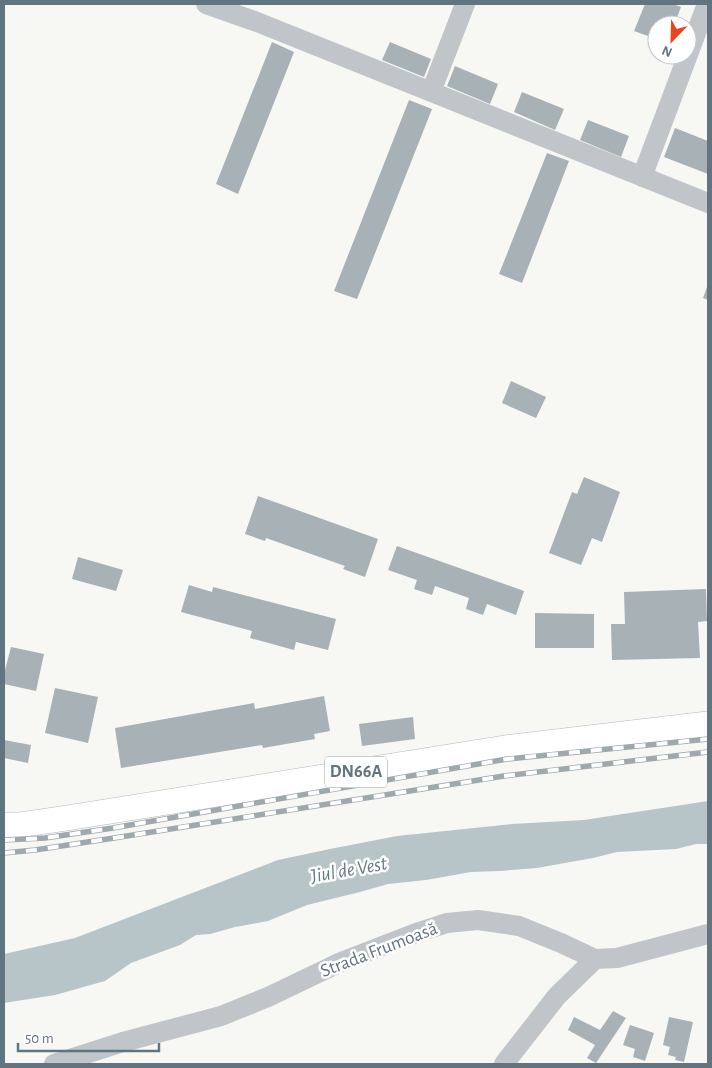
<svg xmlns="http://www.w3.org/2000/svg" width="712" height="1068" viewBox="0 0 712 1068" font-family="'Alegreya Sans',sans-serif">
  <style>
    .water { fill: #b7c5c8 }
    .building { fill: #a7b1b6 }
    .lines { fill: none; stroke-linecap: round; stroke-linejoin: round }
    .major-casing { stroke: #b3b9bd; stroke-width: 26 }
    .minor { stroke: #c0c5c9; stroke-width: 20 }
    .major { stroke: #fff; stroke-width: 25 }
    .rail-casing { stroke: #9fa8ad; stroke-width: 5.5 }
    .rail { stroke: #fff; stroke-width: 4; stroke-dasharray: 11; stroke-linecap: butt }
    .labels { text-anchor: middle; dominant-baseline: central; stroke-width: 5; stroke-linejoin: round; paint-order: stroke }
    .shield { fill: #fff; stroke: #909ea6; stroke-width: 1 }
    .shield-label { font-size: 18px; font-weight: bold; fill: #617580 }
    .street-label { font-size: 19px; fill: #617580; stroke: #fff }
    .water-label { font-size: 20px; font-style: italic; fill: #617b82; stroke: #fff }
  </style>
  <rect width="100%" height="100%" fill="#f7f7f4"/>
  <path class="water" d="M708 801V844H696L676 849 617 852 593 858 537 868 500 871 471 872 426 880 388 884 360 892 307 905 268 921 235 927 210 934 196 935 180 945 131 963 105 981 55 995 4 1003V954L75 938 278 860 330 849 397 836 512 824 584 820Z"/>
  <path class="building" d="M645 4H673L681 7 674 25H657V36L650 33 648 36 634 31Z
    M272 42 294 52 238 194 216 184Z
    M390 42 431 59 424 77 382 60Z
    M455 66 498 84 490 104 447 86Z
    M522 92 564 109 555 130 514 112Z
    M409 100 432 109 357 299 334 291Z
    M588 120 629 136 621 157 580 140Z
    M675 128 708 141V174L664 157Z
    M547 153 569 161 522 283 499 274Z
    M708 284V300L703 298Z
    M511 381 546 397 536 418 502 403Z
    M584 477 620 492 602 542 592 538 581 565 549 553 572 492 577 494Z
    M258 496 378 539 365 577 343 569 345 566 266 538 265 541 245 534Z
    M397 546 524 591 516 615 487 604 483 615 466 609 469 598 435 586 432 595 414 589 417 580 388 570Z
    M78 557 123 570 116 591 72 579Z
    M189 585 212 592 213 587 336 619 328 650 296 642 294 650 250 638 252 631 181 612Z
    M706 589 707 621 698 622 700 658 612 660 611 624H625L624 592Z
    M535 613 594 614V648H535Z
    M11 647 44 654 36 691 4 684V674Z
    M55 688 98 697 88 743 45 733Z
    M324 696 330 731 314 734 315 739 263 748 262 745 121 768 115 728 254 703 255 709Z
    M413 717 415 739 362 746 359 724Z
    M4 740 31 745 28 763 4 758Z
    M613 1011 626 1018 596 1063 587 1058 595 1045 568 1030 574 1017 600 1030Z
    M669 1017 693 1022 684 1062 675 1060 676 1057 668 1055 670 1047 663 1045Z
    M630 1025 654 1033 645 1061 633 1057 635 1049 623 1045Z"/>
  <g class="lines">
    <defs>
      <path id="major" d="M4 825H19L67 818 505 748 708 724"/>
    </defs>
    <use href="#major" class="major-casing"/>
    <path class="minor" d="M206 4 257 22 708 203
      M431 92 465 4
      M642 177 707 4
      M54 1064 123 1042 221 1016 268 997 341 962 416 933 447 923 478 920 519 926 561 943 595 959 617 958 708 934
      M504 1064 557 996 595 959"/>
    <use href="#major" class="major"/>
    <defs>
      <path id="rail" d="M4 840 45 838 113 828 507 759 708 739
        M4 853 35 850 114 838 504 776 708 752"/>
    </defs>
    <use href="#rail" class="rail-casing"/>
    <use href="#rail" class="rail"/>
  </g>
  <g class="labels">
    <rect class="shield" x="325" y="756.5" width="62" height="31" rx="4"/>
    <g class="shield-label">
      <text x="356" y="772">DN66A</text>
    </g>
    <g class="street-label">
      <text transform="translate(379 950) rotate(-21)">Strada Frumoasă</text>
    </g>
    <g class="water-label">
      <text transform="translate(349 870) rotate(-10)">Jiul de Vest</text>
    </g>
  </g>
  <rect width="712" height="1068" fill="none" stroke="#617580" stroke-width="10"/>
  <g transform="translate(672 40) rotate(203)"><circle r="24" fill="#ffffff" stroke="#c0c8cc"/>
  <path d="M0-4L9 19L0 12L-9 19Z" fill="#e74424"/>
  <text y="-8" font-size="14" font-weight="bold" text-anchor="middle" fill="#617580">N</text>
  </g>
  <path d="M18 1043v8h141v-8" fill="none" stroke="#617580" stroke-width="2.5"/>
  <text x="25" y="1043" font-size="15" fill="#617580" stroke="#ffffff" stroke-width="4" paint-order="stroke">50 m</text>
</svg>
